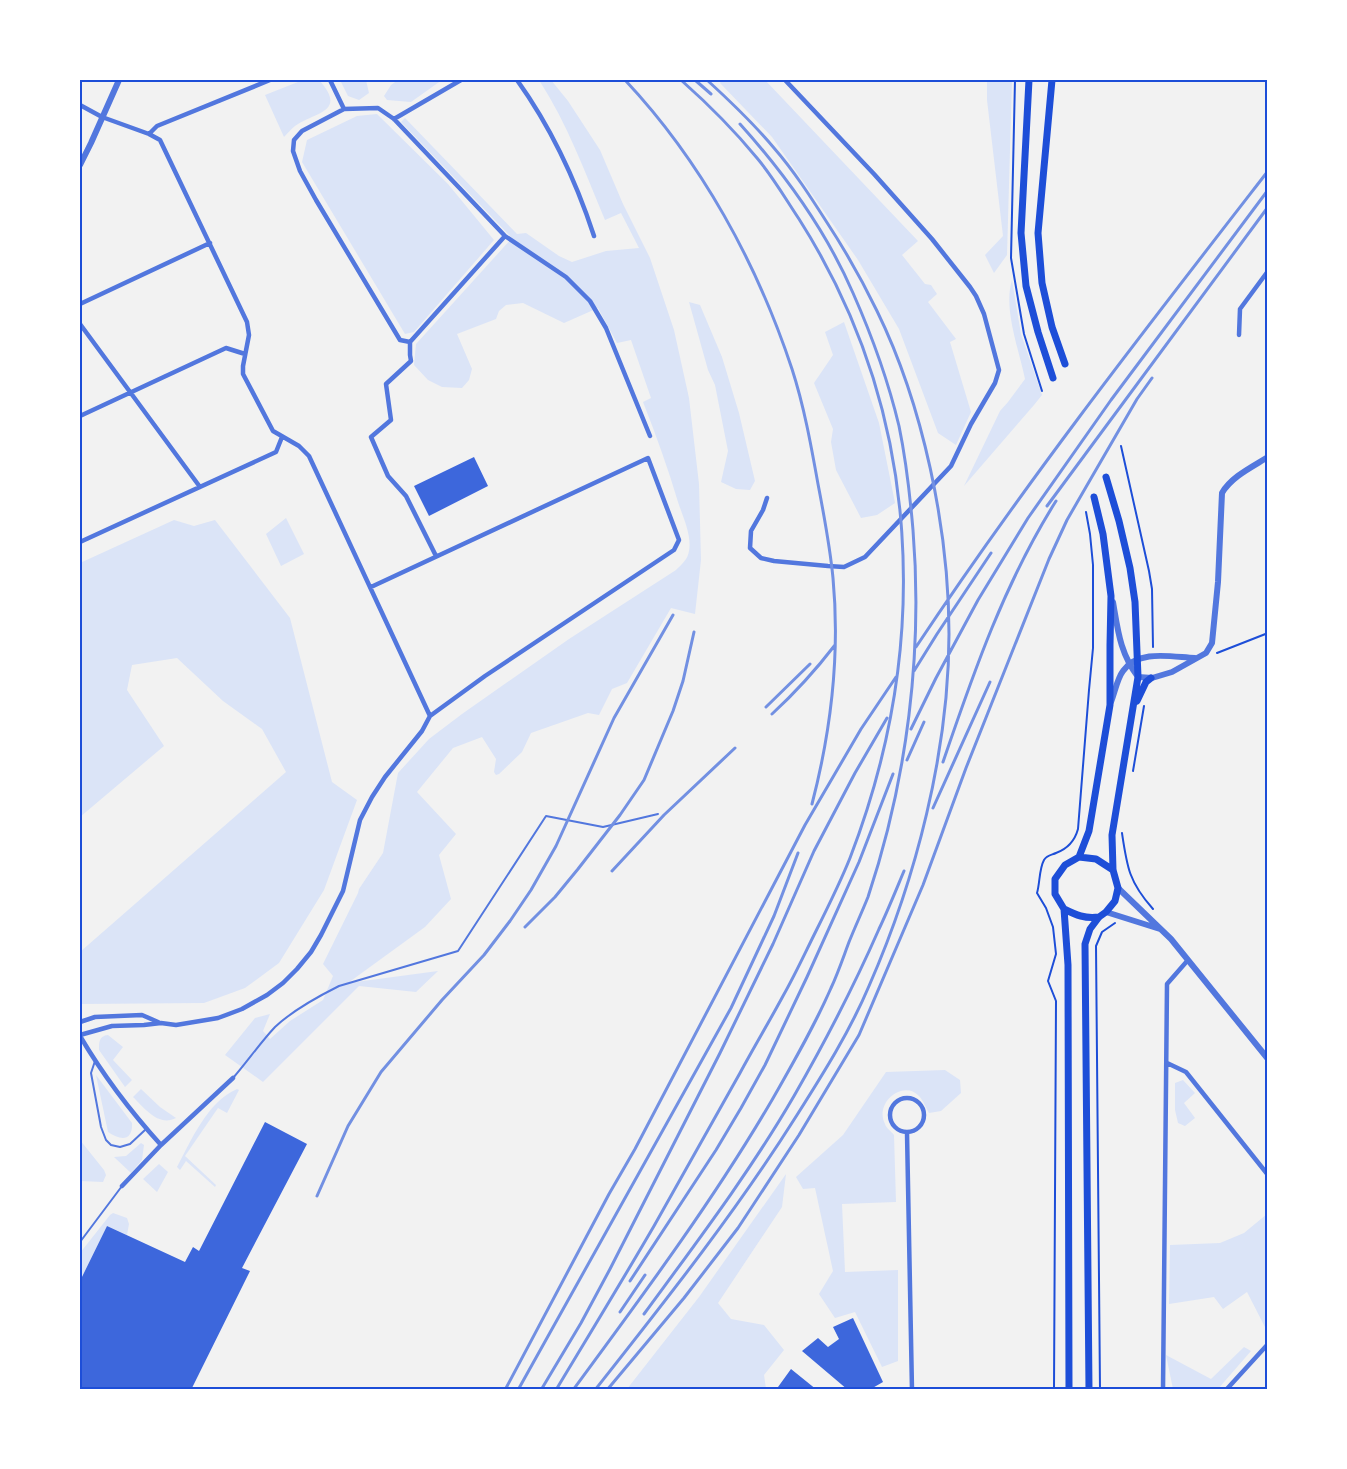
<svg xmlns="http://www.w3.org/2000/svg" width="1347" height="1469" viewBox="0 0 1347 1469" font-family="Quicksand,sans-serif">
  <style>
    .green { fill: #dbe4f7 }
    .building { fill: #3d67dc }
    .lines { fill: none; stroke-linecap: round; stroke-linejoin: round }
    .path { stroke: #1d4ed8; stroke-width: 2 }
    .service { stroke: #5277de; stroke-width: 2 }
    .minor { stroke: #5277de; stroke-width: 4.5 }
    .tertiary { stroke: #5277de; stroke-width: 6 }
    .secondary { stroke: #1d4ed8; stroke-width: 7 }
    .rail { stroke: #7290e2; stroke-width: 3 }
    .neatline { fill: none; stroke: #1d4ed8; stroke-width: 2 }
  </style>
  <rect width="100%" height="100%" fill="#f2f2f2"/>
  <path class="green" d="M303 80H319C348 112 315 112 295 126 291 129 288 133 284 137L265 95Z
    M340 80H366L369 93 359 100 348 96Z
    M398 80H442L411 102 387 100 384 96 391 85Z
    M539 80H551L568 101 600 150 623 204 650 258 674 330 689 398 699 484 701 560 695 614 671 608 627 683 612 689 599 715 588 713 531 733 522 752 499 774 496 775 494 772 496 759 482 737 453 748 417 792 456 834 439 855 451 899 425 927 348 983 438 971 416 992 359 986 263 1082 225 1055 255 1018 270 1014 263 1031 270 1039 290 1021 323 1000 333 976 323 964 358 893 359 889 383 853 398 773 429 739 462 714 569 639 676 570C682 564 688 559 689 551 692 536 683 517 678 502 668 468 656 435 643 402L651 398 631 340 617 343 598 308 564 323 523 303 506 305 499 311 496 319 457 334 472 369 469 380 462 388 442 387 428 380 414 365 416 344 512 238 401 122 405 118 517 234 526 233 559 256 572 262 606 251 639 248 621 213 605 220C585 172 567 123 539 80Z
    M722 80H765L918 241 902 255 925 284 931 285 937 294 928 302 956 339 950 342 971 412 956 445 938 433 899 329 858 260 772 137 720 83Z
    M987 80H1012L1007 255 994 273 985 255 1003 236 987 100Z
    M377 114 448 184 494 240 414 332 405 334 302 162 307 140 357 116Z
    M1012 280 1021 334 1042 395 1034 405 964 486 1000 411 1008 402 1025 379C1019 349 1003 309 1012 280Z
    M689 302 700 305 722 357 739 413 755 481 750 490 736 489 721 482 728 451 715 385 708 370Z
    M844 322 879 423 895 503 877 515 861 518 836 470 831 442 833 429 814 383 833 355 825 332Z
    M286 518 304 554 281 566 266 534Z
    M174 520 194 526 215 520 290 618 332 782 357 800 324 890 279 963 245 988 204 1003 80 1004V952L286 772 262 729 223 701 177 658 132 665 127 690 164 746 80 817V563Z
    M108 1035 123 1047 113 1060 132 1080 125 1087 99 1050C99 1042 99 1036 108 1035Z
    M945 1070 960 1080 961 1093 941 1111 929 1113C926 1108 923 1100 919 1096 903 1079 874 1103 885 1124 886 1128 891 1131 894 1135L896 1202 842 1204 845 1272 898 1270V1361L882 1367 855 1312 835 1318 819 1294 833 1271 815 1188 803 1189 796 1177 843 1135 886 1072Z
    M96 1075 132 1123C133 1141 121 1141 108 1132Z
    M1183 1080 1195 1093 1184 1103 1195 1118 1185 1126 1178 1123 1175 1110V1083Z
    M141 1089 160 1107 176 1118C159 1127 145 1109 133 1097Z
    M237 1089 239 1090 227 1113 218 1108 185 1156 216 1185 215 1187 186 1161 180 1170 177 1167C191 1141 207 1102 237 1089Z
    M80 1140 104 1170 106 1175 103 1182 80 1181Z
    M141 1143 144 1145 142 1160 131 1173 114 1157 126 1156Z
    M159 1164 168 1172 157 1192 143 1179Z
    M786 1174 782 1207 718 1303 731 1319 764 1325 784 1350 764 1375 766 1389H627L699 1297Z
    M113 1213 127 1218 129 1224 127 1235 107 1226 80 1281V1253L110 1215Z
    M1267 1214V1331L1247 1292 1223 1309 1214 1297 1169 1304 1170 1245 1220 1243 1244 1233Z
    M1244 1347 1251 1351 1218 1389H1173L1166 1355 1211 1379Z"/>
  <path class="building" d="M474 457 488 486 429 516 414 486Z
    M265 1122 307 1144 242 1268 250 1271 191 1390H80V1281L107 1226 185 1262 193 1247 199 1251Z
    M853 1318 883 1382 869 1390H848L802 1351 818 1338 828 1347 839 1339 833 1327Z
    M791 1369 817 1390H782L778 1387Z"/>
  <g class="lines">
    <path class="path" d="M1015 80 1011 258 1024 334 1042 391
      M1121 446 1149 571 1152 589 1153 647
      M1217 653 1268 633
      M1133 771 1144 706
      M1122 833C1127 867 1129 882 1153 909
      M1054 1390 1056 1001 1048 981 1056 954 1053 927 1046 908 1037 893C1040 883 1039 869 1044 860 1047 855 1052 855 1056 853 1067 849 1075 840 1078 829L1089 690 1093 648V565L1090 534 1086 512
      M1100 1390 1096 946 1102 932 1115 923"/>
    <path class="service" d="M95 1061 91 1073 101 1127 106 1140 111 1145 120 1147 130 1144 145 1130
      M233 1078C247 1062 260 1043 275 1027 293 1010 317 997 339 986L458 951 546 816 603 827 658 814
      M80 1242 122 1186"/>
    <path class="minor" d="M330 80 344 109 302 131 294 140 293 151 300 171 316 200 400 340 410 342
      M517 80C550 126 576 181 594 236
      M80 105 102 117 149 134 160 140 247 322 249 335 243 366V374L273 431 299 446 309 456 430 716
      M344 109 378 108 394 119 505 236 410 342V355L411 361 386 384 391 420 371 437 388 476 406 496 436 556
      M394 119 461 80
      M149 134 157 126 270 80
      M505 236 566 277 590 301 606 328 650 436
      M80 304 210 243
      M80 324 200 487
      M1239 335 1240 309 1268 271
      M80 416 226 348 245 354
      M767 498 763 510 751 531 750 548 761 558 774 561 828 566 844 567 865 557 951 466 971 424 995 383 999 370 984 314 976 296 970 287 932 239 874 174 785 80
      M80 542 276 452 282 437
      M80 1022 95 1017 142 1015 158 1022
      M80 1035 112 1026 144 1025 161 1023 176 1025 218 1018 242 1009 267 995 283 983 297 969 311 952 321 935 343 891 360 820 372 797 385 777 422 731 430 716 485 676 674 550 679 540 648 458 371 587
      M80 1036C103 1075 131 1112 161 1145
      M1167 1063 1186 1072 1268 1175
      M890 1115a17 17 0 1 1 34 0a17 17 0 1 1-34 0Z
      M907 1133 912 1390
      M122 1186 161 1145 233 1078
      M1163 1390 1167 984 1188 960
      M1226 1390 1268 1344"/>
    <path class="tertiary" d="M80 165 91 143 119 80
      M1113 602C1118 631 1120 653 1138 677L1152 678 1172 672 1206 653 1212 643 1218 582 1222 493C1231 477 1252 467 1268 457
      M1111 702C1115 692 1117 679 1123 671 1138 649 1172 657 1195 658
      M1118 888 1171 939 1268 1059
      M1106 912 1160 929"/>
    <path class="secondary" d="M1029 80 1021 233 1026 286 1038 332 1053 378
      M1052 80 1038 233 1042 283 1052 327 1065 364
      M1137 701 1146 682 1151 678
      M1079 857 1089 831 1110 705V645L1111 596 1103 534 1094 497
      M1064 909C1076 915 1085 919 1099 917
      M1069 1390 1068 965 1064 909 1055 894V879L1065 865 1079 857 1096 859 1113 870
      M1089 1390 1085 944 1090 929 1099 917 1106 912 1115 901 1118 888 1113 870 1112 835 1138 677 1135 602 1130 568 1119 521 1106 477"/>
    <path class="rail" d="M625 80C701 161 757 263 792 369 804 406 811 445 818 484 824 515 830 547 833 578 840 653 831 731 812 804
      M695 80 711 94
      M1047 506 1268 207
      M916 647C1025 483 1147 327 1268 171
      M914 671 937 634 991 553
      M766 707 810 664
      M772 714C797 691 815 671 835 645
      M911 729 936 678 978 600 1028 518 1111 400 1268 190
      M907 760 924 722
      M943 762C974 671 1005 582 1056 501
      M933 808 990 682
      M612 871 664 815 735 748
      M525 927 555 897 578 869 620 815 644 780 673 711 683 681 694 632
      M317 1196 348 1126 381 1072 442 1000 484 955 510 921 531 890 556 846 614 718 673 615
      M630 1281 716 1150 741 1108 765 1065 807 977 859 862 893 774
      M620 1312 645 1275
      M644 1314C696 1243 750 1172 794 1096 825 1042 854 986 879 929 888 910 896 890 904 871
      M505 1390 609 1194 635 1149 805 825 861 729 896 677
      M518 1390 731 1008 774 916 798 853
      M541 1390 581 1323 610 1269 720 1053 773 944 814 851 855 773 887 718
      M556 1390C589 1335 622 1281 654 1226 683 1175 711 1124 740 1073 754 1047 769 1022 783 996 795 975 805 953 816 931 828 907 840 883 850 858 932 645 923 414 799 219 785 198 773 177 757 158 734 130 708 104 681 80
      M573 1390C643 1295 713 1201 772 1100 793 1063 814 1027 831 988 838 973 843 958 849 942 855 927 862 912 868 897 907 780 923 653 913 530 910 495 906 460 899 426 888 380 872 336 853 293 827 233 784 173 740 124
      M595 1390C666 1300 736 1212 797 1115 823 1074 850 1031 869 986 916 879 949 751 949 634 949 529 923 405 877 311 862 280 845 250 826 221 810 196 794 171 774 148 754 124 730 101 707 80
      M607 1390 684 1298 738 1228 799 1135 859 1035 923 885 966 768 1049 559 1067 520 1086 487 1137 399 1152 378"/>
  </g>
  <rect width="1347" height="1469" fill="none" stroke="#ffffff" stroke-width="162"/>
  <rect x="81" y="81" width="1185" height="1307" class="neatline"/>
</svg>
